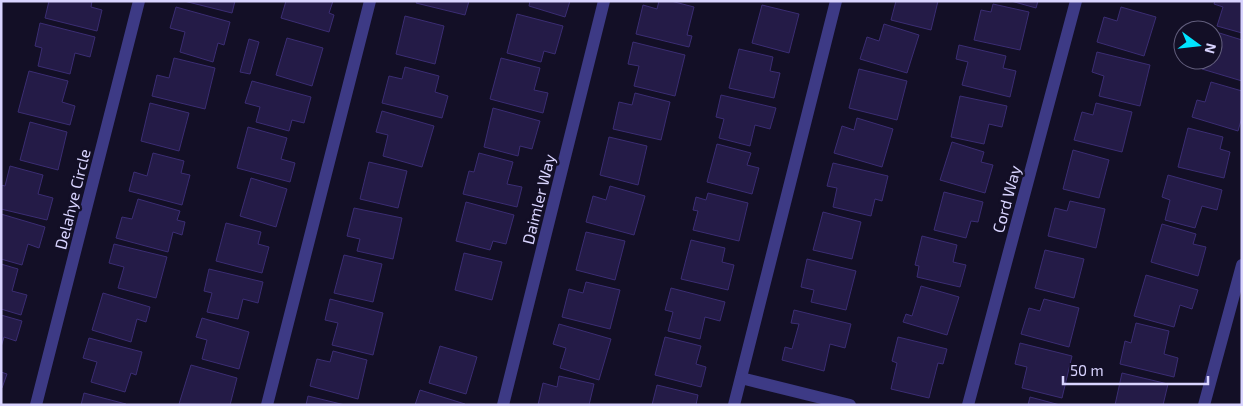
<svg xmlns="http://www.w3.org/2000/svg" width="1243" height="406" viewBox="0 0 1243 406" font-family="'Exo 2',sans-serif">
  <style>
    .building { fill: #241b47; stroke: #3b2d73 }
    .lines { fill: none; stroke-linecap: round; stroke-linejoin: round }
    .minor { stroke: #3d3a85; stroke-width: 12 }
    .labels { text-anchor: middle; dominant-baseline: central; stroke-width: 5; stroke-linejoin: round; paint-order: stroke }
    .street-label { font-size: 16px; fill: #d9d4ff; stroke: #130f26 }
  </style>
  <rect width="100%" height="100%" fill="#130f26"/>
  <path class="building" d="M49 1H92L91 7 102 10 97 31 45 18Z
    M184 1H235L232 13Z
    M286 1H333L329 13 334 15 329 32 281 18Z
    M417 1H469L465 15 416 3Z
    M530 1H570L565 17 529 6Z
    M659 1H671L694 7 687 35 692 36 689 47 636 34 643 5 657 9Z
    M896 1H938L931 30 891 20Z
    M1011 1H1038L1036 8Z
    M1215 1H1242V33L1217 26 1223 7 1214 4Z
    M993 4 1029 12 1020 50 974 40 981 10 991 12Z
    M762 5 799 14 789 53 752 43Z
    M176 7 230 22 224 45 218 43 213 62 180 52 185 32 170 28Z
    M1121 7 1156 17 1144 56 1097 42 1104 17 1117 21Z
    M517 14 563 26 555 54 544 51 541 62 507 53Z
    M405 16 444 26 435 64 396 54Z
    M40 23 95 37 90 57 75 53 70 74 38 66 42 48 35 46Z
    M884 24 919 35 907 73 860 59 867 37 879 41Z
    M1213 31 1242 40V81L1202 69 1205 60H1213Z
    M287 38 323 48 312 86 276 75Z
    M249 39 259 42 250 74 240 72Z
    M633 42 685 55 675 96 634 86 639 66 628 64Z
    M959 45 1006 56 1003 68 1016 71 1010 97 962 85 968 62 956 59Z
    M739 49 773 57 770 71 780 73 774 98 729 88Z
    M1097 52 1150 65 1140 106 1099 96 1104 76 1092 72Z
    M174 58 215 68 205 109 152 96 157 75 169 78Z
    M501 58 540 68 534 90 548 93 543 113 490 99Z
    M405 67 439 76 435 92 448 96 442 118 382 103 389 76 402 79Z
    M859 69 907 81 897 120 849 108Z
    M29 71 68 81 62 102 75 106 70 125 18 112Z
    M252 81 311 97 304 123 292 120 289 131 256 122 260 107 245 103Z
    M1211 82 1242 91V117L1238 131 1192 117 1197 100 1205 102Z
    M635 93 670 102 661 140 613 129 619 102 632 105Z
    M721 95 776 108 770 129 755 125 750 146 719 138 724 119 716 117Z
    M960 96 1007 106 1002 127 989 124 984 144 951 137Z
    M150 103 189 113 179 151 141 141Z
    M1096 103 1132 112 1122 152 1074 140 1082 112 1093 115Z
    M493 108 540 121 532 149 520 146 518 156 484 147Z
    M382 111 434 126 422 167 383 156 388 135 376 132Z
    M857 118 893 129 882 167 834 153 842 126 854 130Z
    M30 122 67 132 58 170 20 160Z
    M248 127 287 138 281 159 295 163 290 182 237 168Z
    M1188 128 1223 137 1220 149 1230 152 1224 178 1178 167Z
    M609 137 647 146 638 185 600 175Z
    M952 142 984 152 981 162 993 165 985 193 940 180Z
    M717 144 751 153 747 165 759 168 752 194 707 182Z
    M1073 150 1109 160 1099 198 1063 189Z
    M153 153 184 161 181 173 190 175 182 205 129 191 134 172 147 176Z
    M479 153 513 162 507 184 522 187 517 207 463 194 469 171 474 172Z
    M369 162 407 171 398 208 360 199Z
    M833 163 888 176 882 201 875 199 871 216 833 207 837 188 827 186Z
    M10 166 43 175 38 194 53 198 47 220 1 209V185L5 186Z
    M1168 175 1222 190 1217 210 1202 206 1195 228 1165 220 1170 200 1162 197Z
    M251 178 287 189 276 227 240 216Z
    M610 186 645 196 634 235 586 222 593 196 606 200Z
    M944 192 983 202 978 222 971 221 966 238 934 230Z
    M708 193 748 203 739 241 693 230 698 211 693 210 696 197 706 200Z
    M138 199 180 211 177 220 185 222 182 235 173 232 168 252 116 238 122 217 132 219Z
    M1070 201 1105 209 1096 248 1048 236 1055 208 1067 211Z
    M466 202 514 215 506 244 493 241 490 250 456 241Z
    M354 208 402 218 393 259 357 251 360 239 347 236Z
    M823 212 861 222 852 259 813 250Z
    M1 214 45 227 39 248 28 244 22 265 1 259Z
    M226 223 261 232 258 244 269 247 262 273 216 261Z
    M1162 224 1196 234 1193 244 1206 247 1198 276 1151 262Z
    M586 232 625 241 615 280 576 270Z
    M922 236 957 245 953 262 966 265 960 287 917 277 919 266 915 265Z
    M691 240 725 248 722 262 734 265 728 290 681 279Z
    M114 244 167 257 156 298 118 288 124 267 109 263Z
    M1045 250 1084 259 1074 298 1035 288Z
    M464 253 502 262 492 300 455 290Z
    M344 255 382 264 373 302 334 293Z
    M807 259 856 271 846 310 811 302 814 290 801 287Z
    M1 264 18 269 12 291 27 295 21 315 1 309Z
    M209 269 263 282 258 303 243 299 238 319 207 312 212 293 204 291Z
    M1146 275 1198 290 1192 309 1180 305 1174 327 1134 316Z
    M586 282 620 290 610 329 562 317 569 289 583 293Z
    M921 286 959 297 947 335 903 322 906 314 912 316Z
    M671 288 725 302 720 321 705 317 700 339 668 331 673 312 665 310Z
    M103 293 150 307 146 322 137 319 131 342 92 330Z
    M330 299 383 313 373 355 332 345 338 323 325 320Z
    M1044 299 1079 308 1069 347 1021 334 1029 308 1040 311Z
    M794 310 851 324 845 348 830 344 824 371 782 360 785 347 792 349 799 324 791 323Z
    M1 315 22 321 16 341 4 337 1 347Z
    M202 318 249 332 239 369 202 359 207 340 196 337Z
    M1136 323 1169 331 1164 354 1178 358 1174 377 1120 364 1125 341 1131 343Z
    M559 324 611 339 599 380 560 368 566 348 553 344Z
    M665 337 701 346 696 364 706 367 701 387 655 375Z
    M898 337 947 349 943 364 938 363 929 398 891 389 897 363 892 361Z
    M89 338 142 352 136 375 131 373 125 392 91 382 97 362 83 358Z
    M1020 343 1072 356 1062 398 1022 388 1027 367 1015 364Z
    M440 346 477 357 466 394 429 383Z
    M333 351 367 360 358 399 310 386 317 359 330 362Z
    M191 365 237 378 230 405 179 404Z
    M1 372 7 374 2 388H1Z
    M1122 373 1168 384 1163 405H1115Z
    M559 376 594 384 589 405H538L543 383 557 387Z
    M657 385 698 395 696 405H652Z
    M420 390 465 404V405H415Z
    M84 393 126 404V405H81Z
    M308 396 345 405H306Z
    M1030 397 1060 405H1028Z"/>
  <g class="lines">
    <path class="minor" d="M741 378 850 405
      M36 405 139 1
      M267 405 370 1
      M503 405 604 1
      M734 405 836 1
      M968 405 1076 1
      M1204 405 1242 265"/>
  </g>
  <g class="labels">
    <g class="street-label">
      <text transform="translate(72 199) rotate(-76)">Delahye Circle</text>
      <text transform="translate(538 199) rotate(-76)">Daimler Way</text>
      <text transform="translate(1006 199) rotate(-75)">Cord Way</text>
    </g>
  </g>
  <rect width="1243" height="406" fill="none" stroke="#d9d4ff" stroke-width="5"/>
  <g transform="translate(1198 45) rotate(105)"><circle r="24" fill="#130f26" stroke="#625e7d"/>
  <path d="M0-4L9 19L0 12L-9 19Z" fill="#00e5ff"/>
  <text y="-8" font-size="14" font-weight="bold" text-anchor="middle" fill="#d9d4ff">N</text>
  </g>
  <path d="M1063 376v8h145v-8" fill="none" stroke="#d9d4ff" stroke-width="2.5"/>
  <text x="1070" y="376" font-size="15" fill="#d9d4ff" stroke="#130f26" stroke-width="4" paint-order="stroke">50 m</text>
</svg>
